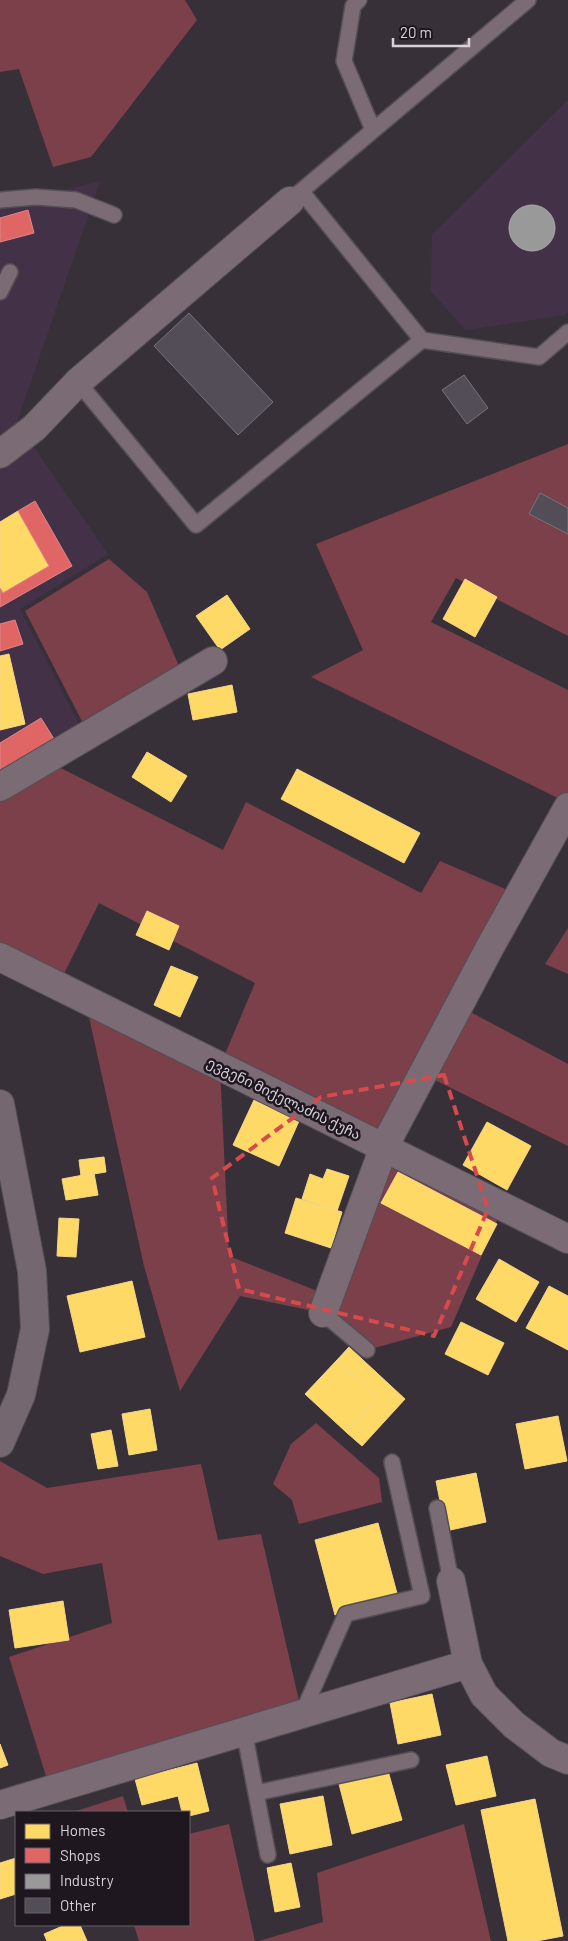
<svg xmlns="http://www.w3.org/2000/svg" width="568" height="1941" viewBox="0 0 568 1941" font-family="Barlow,'Noto Sans Georgian',sans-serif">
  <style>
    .built { fill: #433247 }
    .green { fill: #7b404a; fill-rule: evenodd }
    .homes { fill: #ffd966; stroke: #f4d689 }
    .shops { fill: #e06666; stroke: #de8689 }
    .industry { fill: #999; stroke: #acaaad }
    .building { fill: #524d56; stroke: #78737c }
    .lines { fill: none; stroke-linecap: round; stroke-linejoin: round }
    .lane-casing { stroke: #544e55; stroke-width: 18 }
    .street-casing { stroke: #544e55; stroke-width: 30 }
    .highway-casing { stroke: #544e55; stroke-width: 30 }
    .lane { stroke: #7b6b74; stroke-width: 15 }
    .street { stroke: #7b6b74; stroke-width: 28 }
    .highway { stroke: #746770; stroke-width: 28 }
    .marked { fill: none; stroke: #d74a4c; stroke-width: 4; stroke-dasharray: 10 6; stroke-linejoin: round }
    .labels { text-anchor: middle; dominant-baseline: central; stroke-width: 5; stroke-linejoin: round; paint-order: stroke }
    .street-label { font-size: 14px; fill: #d9d0db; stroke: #1e171f }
  </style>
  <rect width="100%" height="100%" fill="#383039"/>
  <path class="built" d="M568 100V312L564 315 466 330 431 292 432 234Z
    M100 181 14 431 0 442V208Z
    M26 436 108 554 20 609 84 734 0 784V456Z"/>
  <path class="green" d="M0 0H185L197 20 91 157 53 167 19 69 0 72Z
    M568 444V636L456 578 431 622 568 690V803L311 677 363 650 316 544Z
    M109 559 147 592 182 673 87 731 25 611Z
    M45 760 223 850 246 802 421 893 440 861 522 896 461 1007 568 1064V1146L425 1075 384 1147 503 1207 451 1327 367 1350 323 1313 240 1296 180 1391 144 1266 85 999 220 1066 255 983 99 903 58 986 0 957V787ZM220 1067 384 1147 330 1296 229 1256Z
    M568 928V974L545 964Z
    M316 1423 379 1478 382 1502 299 1524 292 1500 273 1484 291 1444Z
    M0 1461 47 1488 201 1464 218 1540 261 1534 302 1714 50 1789 9 1657 112 1623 102 1563 43 1574 0 1556Z
    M123 1796 128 1812H73Z
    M229 1824 255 1941H139L134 1925H189V1834Z
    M464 1824 491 1941H259L323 1922 317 1873Z"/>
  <path class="homes" d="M18 511 49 566 3 593 0 588V522Z
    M465 579 497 597 475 637 443 619Z
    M227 595 250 629 220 650 196 616Z
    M9 654 25 724 0 730V656Z
    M232 685 237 712 193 720 188 694Z
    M147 752 187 776 171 802 132 777Z
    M297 769 420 833 404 863 281 799Z
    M147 911 179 926 169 950 136 935Z
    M171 966 198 977 180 1017 154 1005Z
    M254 1100 299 1121 279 1166 233 1145Z
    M487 1122 531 1146 507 1190 463 1165Z
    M104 1157 106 1172 81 1176 79 1160Z
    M327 1169 349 1176 337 1211 302 1199 310 1174 323 1179Z
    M398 1172 497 1224 481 1255 381 1203Z
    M94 1173 98 1195 66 1200 62 1179Z
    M296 1198 342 1212 331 1248 285 1233Z
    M59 1218 79 1219 76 1257 57 1256Z
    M499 1259 539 1282 516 1322 476 1299Z
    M132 1281 145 1337 80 1352 67 1296Z
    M549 1286 568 1296V1350L526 1328Z
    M461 1322 504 1343 488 1375 445 1354Z
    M349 1347 405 1399 362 1446 346 1432 378 1398 337 1360Z
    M337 1360 378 1398 346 1432 305 1394Z
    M150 1409 157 1450 129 1455 122 1414Z
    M558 1416 567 1461 525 1469 516 1424Z
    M111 1430 118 1466 98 1469 91 1434Z
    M476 1473 486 1522 446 1531 436 1481Z
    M378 1523 398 1597 335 1615 315 1540Z
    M63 1601 69 1640 15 1648 9 1610Z
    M432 1694 441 1735 398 1744 390 1703Z
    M0 1744 8 1765 0 1768Z
    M487 1756 496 1796 456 1805 446 1765Z
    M197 1763 209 1811 189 1816V1812H182L178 1796 142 1805 135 1779Z
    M388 1771 402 1820 352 1834 339 1784Z
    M323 1796 332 1845 290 1854 280 1804Z
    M535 1799 563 1936 537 1941H508L481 1810Z
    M16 1858V1894L0 1899V1863Z
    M291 1863 300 1907 275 1912 267 1868Z
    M65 1925H80L87 1941H47L44 1934Z"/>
  <path class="shops" d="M28 210 34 233 0 242V218Z
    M35 501 72 566 0 607V588L3 593 49 566 18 511Z
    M15 620 23 644 0 651V624Z
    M41 718 59 747 6 779 0 768V743Z"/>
  <path class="industry" d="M509 228a23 23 0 1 1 46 0a23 23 0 1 1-46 0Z"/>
  <path class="building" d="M189 313 273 402 238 435 154 346Z
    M464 375 488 408 467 424 442 390Z
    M540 493 568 508V534L529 514Z"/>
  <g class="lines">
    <defs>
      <path id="lane" d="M359 0 353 6 344 61 373 130
        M301 191 422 340 539 357 568 332
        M294 197 528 0
        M0 200 36 197 76 200 114 215
        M0 292 10 272
        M78 382 196 525 422 340
        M323 1313 367 1350
        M437 1508 451 1581
        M302 1714 346 1614 422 1596 392 1462
        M244 1731 268 1855
        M256 1793 411 1760"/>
      <path id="street" d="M0 454 34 428 78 382 290 201
        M0 787 213 661
        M0 957 568 1239
        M323 1313 384 1147 490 947 568 807
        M451 1581 468 1664 484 1695 514 1725 551 1753 568 1760
        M0 1805 468 1664"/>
      <path id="highway" d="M0 1104 32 1271 35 1329 21 1395 0 1443"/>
    </defs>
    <use href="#lane" class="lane-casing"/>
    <use href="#street" class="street-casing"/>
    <use href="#highway" class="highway-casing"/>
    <use href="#lane" class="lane"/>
    <use href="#street" class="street"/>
    <use href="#highway" class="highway"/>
  </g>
  <path class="marked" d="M444 1075 488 1209 434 1336 239 1289 212 1178 321 1097Z"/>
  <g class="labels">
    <g class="street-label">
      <text transform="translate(284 1098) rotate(26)">ევგენი მიქელაძის ქუჩა</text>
    </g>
  </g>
  <rect x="15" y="1811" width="175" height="115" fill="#1e171f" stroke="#69616a"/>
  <rect x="25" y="1824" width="25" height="15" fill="#ffd966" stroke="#69616a"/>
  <text x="60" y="1836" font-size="15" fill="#d9d0db">Homes</text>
  <rect x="25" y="1848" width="25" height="15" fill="#e06666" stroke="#69616a"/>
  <text x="60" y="1861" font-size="15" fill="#d9d0db">Shops</text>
  <rect x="25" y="1874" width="25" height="15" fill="#999999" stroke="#69616a"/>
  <text x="60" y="1886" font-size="15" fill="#d9d0db">Industry</text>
  <rect x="25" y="1898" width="25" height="15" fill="#524d56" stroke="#69616a"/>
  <text x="60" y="1911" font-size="15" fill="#d9d0db">Other</text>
  <path d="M393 38v8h76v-8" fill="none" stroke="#d9d0db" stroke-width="2.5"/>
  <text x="400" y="38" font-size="15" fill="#d9d0db" stroke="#1e171f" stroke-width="4" paint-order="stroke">20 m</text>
</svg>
